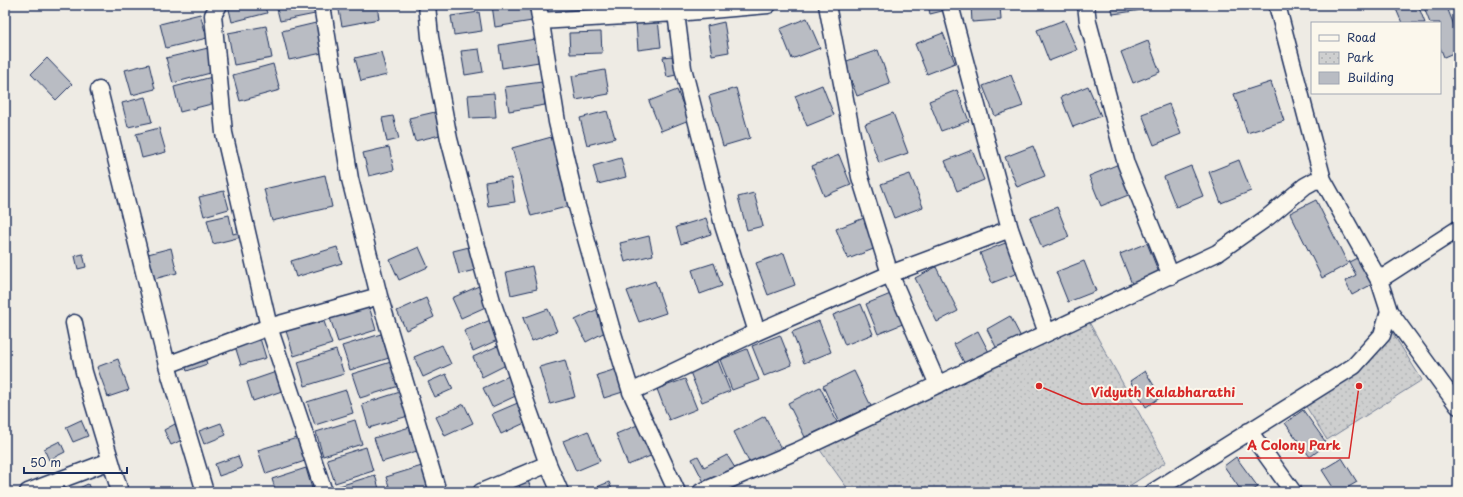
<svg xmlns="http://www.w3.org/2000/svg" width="1463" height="497" viewBox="0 0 1463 497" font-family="'Playpen Sans',sans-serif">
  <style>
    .park { fill: url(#park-dots); stroke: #747f96 }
    .building { fill: #b9bcc3; stroke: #1b2f5e }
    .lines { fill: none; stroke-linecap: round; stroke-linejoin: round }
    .minor-casing { stroke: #1b2f5e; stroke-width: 19 }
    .minor { stroke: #fbf7ec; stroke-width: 16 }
    .leader { fill: none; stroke: #d62828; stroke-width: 1.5 }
    .callout-dot { fill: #d62828; stroke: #fbf7ec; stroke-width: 1.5 }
    .callout-label { font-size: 13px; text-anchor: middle; font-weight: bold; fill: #d62828; stroke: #fbf7ec; stroke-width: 4; stroke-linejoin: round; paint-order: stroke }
  </style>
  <defs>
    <pattern id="park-dots" width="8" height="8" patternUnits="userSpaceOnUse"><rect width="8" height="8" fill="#cecfcf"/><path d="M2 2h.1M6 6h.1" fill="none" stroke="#b0b2b4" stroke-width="1.8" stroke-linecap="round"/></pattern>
  </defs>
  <rect width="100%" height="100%" fill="#eeebe4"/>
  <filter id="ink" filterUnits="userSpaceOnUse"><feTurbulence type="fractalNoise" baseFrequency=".025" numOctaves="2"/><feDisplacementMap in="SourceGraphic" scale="8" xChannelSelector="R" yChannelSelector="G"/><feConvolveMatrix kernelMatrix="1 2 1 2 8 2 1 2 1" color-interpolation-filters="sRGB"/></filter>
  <g filter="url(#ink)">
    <path class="park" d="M1089 322 1166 462 1120 492H850L820 450Z
      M1392 332 1422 380 1327 440 1297 392Z"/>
    <path class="building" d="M228 5H264L267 13 232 22Z
      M276 5H319L320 13 280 21Z
      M338 5H377L379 19 342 26Z
      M492 5H529L532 21 495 27Z
      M928 5H940L942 11 930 14Z
      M971 5H1000L1001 20 972 22Z
      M1111 5H1141L1142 10 1113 14Z
      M1407 5H1418L1425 23H1402L1396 9Z
      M1423 5H1446L1458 35V51L1444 57 1440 47V23H1430Z
      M479 12 482 31 454 35 451 16Z
      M200 14 207 38 166 48 160 24Z
      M807 18 820 48 792 59 780 29Z
      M658 20 661 47 638 50 636 22Z
      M1064 20 1077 50 1049 61 1037 30Z
      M320 22 327 52 289 60 282 31Z
      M724 22 729 52 712 55 707 26Z
      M266 26 272 58 234 65 228 33Z
      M601 32 602 53 570 54 569 33Z
      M943 33 955 63 927 74 915 44Z
      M535 39 539 62 502 68 499 45Z
      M1148 41 1160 72 1133 83 1121 52Z
      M208 48 214 72 173 83 166 58Z
      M479 49 483 72 465 75 461 51Z
      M878 50 890 84 857 96 844 62Z
      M381 52 387 75 361 81 355 58Z
      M672 56 676 75 667 77 663 57Z
      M47 58 72 84 56 100 31 74Z
      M149 64 155 89 132 95 125 70Z
      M273 64 280 90 240 101 233 75Z
      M605 70 609 94 576 100 572 76Z
      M1011 75 1023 106 995 116 983 86Z
      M212 77 219 102 180 112 174 87Z
      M542 82 545 105 509 111 505 87Z
      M1271 82 1284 121 1247 133 1234 94Z
      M822 85 834 115 807 126 795 96Z
      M1088 86 1101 116 1073 127 1061 97Z
      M736 88 750 138 723 146 709 96Z
      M677 90 689 120 661 131 649 101Z
      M957 90 969 121 941 131 929 101Z
      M494 93 496 117 470 118 468 95Z
      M145 97 152 122 128 127 122 103Z
      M1169 104 1181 134 1154 145 1142 114Z
      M607 111 615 138 587 145 580 118Z
      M435 112 440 135 415 141 409 118Z
      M893 113 908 153 879 163 865 124Z
      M393 116 399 139 387 142 382 118Z
      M159 128 166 152 142 158 136 134Z
      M555 136 574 205 531 216 512 148Z
      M1033 146 1045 176 1017 187 1005 157Z
      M389 147 394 170 369 176 363 153Z
      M972 150 984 180 957 191 945 161Z
      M839 155 851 185 824 196 812 166Z
      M621 158 626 177 598 184 593 166Z
      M1239 160 1251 191 1221 203 1209 172Z
      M1124 162 1136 192 1101 206 1089 176Z
      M1191 166 1203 196 1176 207 1164 177Z
      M910 174 923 207 894 218 881 184Z
      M325 175 332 207 272 221 264 189Z
      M511 178 515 202 488 206 485 182Z
      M224 191 229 209 204 216 199 197Z
      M754 193 763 226 747 230 738 197Z
      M1316 200 1348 264 1322 278 1290 213Z
      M1057 207 1069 237 1042 248 1030 218Z
      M229 215 233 234 240 232 241 237 213 244 207 220Z
      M706 218 711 234 681 244 676 227Z
      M864 218 876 248 848 259 836 229Z
      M649 236 653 255 625 262 620 243Z
      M1008 242 1020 272 992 283 980 253Z
      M1147 243 1159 273 1132 284 1120 254Z
      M473 246 479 269 459 274 453 251Z
      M337 247 342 263 296 277 291 261Z
      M419 247 428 267 399 280 390 260Z
      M171 248 177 273 154 279 148 254Z
      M784 253 795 285 768 295 756 263Z
      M83 254 86 267 78 269 75 256Z
      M1365 254 1378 281 1352 295 1345 281 1356 275 1349 262Z
      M1084 261 1096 291 1068 302 1056 272Z
      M714 263 722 286 700 294 692 270Z
      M532 266 537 289 511 295 506 272Z
      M936 267 958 311 937 322 915 278Z
      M655 281 666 313 639 322 627 291Z
      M481 285 490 305 461 318 452 298Z
      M893 293 905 323 878 334 866 304Z
      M426 298 434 317 406 330 397 311Z
      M861 304 873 334 845 345 833 315Z
      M369 306 376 330 338 342 330 318Z
      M548 309 557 331 532 341 523 318Z
      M598 309 609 330 586 342 575 320Z
      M322 316 332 344 294 356 285 328Z
      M1010 316 1023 341 999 353 987 329Z
      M493 319 502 338 473 351 464 331Z
      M819 321 831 352 804 363 792 332Z
      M978 331 991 356 967 368 954 344Z
      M381 334 389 358 350 370 342 346Z
      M259 335 266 358 241 365 234 343Z
      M780 335 792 365 764 376 752 346Z
      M502 344 510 363 482 377 473 357Z
      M442 345 451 364 423 377 414 357Z
      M747 349 759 380 732 390 720 360Z
      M336 350 344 374 305 386 298 362Z
      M204 355 207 364 187 371 184 362Z
      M118 359 129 390 108 397 97 367Z
      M565 360 575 397 550 404 539 367Z
      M718 361 730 391 702 402 690 372Z
      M391 362 399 386 360 398 352 374Z
      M623 367 629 390 604 398 597 375Z
      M854 371 871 406 839 421 823 386Z
      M1145 371 1161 397 1146 407 1130 381Z
      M276 372 282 391 253 401 247 382Z
      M446 374 453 389 435 397 428 382Z
      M511 375 520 394 492 407 483 388Z
      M685 379 697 409 669 420 657 389Z
      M820 387 837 422 805 437 788 403Z
      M346 390 353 413 315 425 307 402Z
      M400 392 408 416 369 428 362 404Z
      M520 402 529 421 501 434 492 414Z
      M464 404 473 423 445 436 436 417Z
      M1303 410 1327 444 1310 457 1285 423Z
      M765 416 782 451 751 466 734 432Z
      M81 420 88 436 73 442 66 427Z
      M355 420 362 444 323 456 316 432Z
      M221 423 226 435 204 444 199 431Z
      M175 424 182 440 171 445 164 430Z
      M640 424 653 455 628 465 616 434Z
      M413 426 420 450 382 462 374 438Z
      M588 431 600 461 576 471 563 441Z
      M297 438 305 461 266 474 258 450Z
      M60 441 65 452 49 460 44 449Z
      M366 447 373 471 335 483 327 459Z
      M727 455 735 468 705 484 692 459 698 456 704 467Z
      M238 456 242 468 219 476 215 464Z
      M1236 457 1258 487 1250 492H1242L1224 466Z
      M1342 458 1357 482 1340 492H1336L1322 470Z
      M425 465 432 488 420 492H391L386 477Z
      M306 468 313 492H276L272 479Z
      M375 475 380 492H338L336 487Z
      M527 479 533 492H522L518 483Z
      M609 482 613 492H585Z
      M88 484 91 492H70Z"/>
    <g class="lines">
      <defs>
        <path id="minor" d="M219 5 213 15 224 133 269 327 324 492
          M322 5 350 179 379 296 438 492
          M427 5 430 37 449 139 479 254 492 301 528 408 548 464 560 492
          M538 5 557 122 576 203 611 327 631 392 677 492
          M827 5 860 177 890 274 938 385
          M950 5 1010 229 1047 333
          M1086 5 1088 22 1126 164 1171 276
          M1277 5 1323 180
          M676 13 683 68 723 225 757 332
          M540 21 676 13 768 5
          M99 90 167 365 205 492
          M1379 280 1458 229
          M1389 311 1458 406
          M74 323 84 372 120 492
          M167 365 269 327 379 296
          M631 392 757 332 890 274 1010 229
          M1249 431 1293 492
          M28 492 110 461
          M481 492 548 464
          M701 492 799 450 1217 253 1268 217 1305 186 1314 181 1323 180 1379 280 1389 311 1382 335 1354 366 1153 492"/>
      </defs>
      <use href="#minor" class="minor-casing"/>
      <use href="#minor" class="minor"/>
    </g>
  </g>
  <path class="leader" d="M1039 386L1082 404H1243M1359 386L1349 458H1239"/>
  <g class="callout-dot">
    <circle cx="1039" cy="386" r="4"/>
    <circle cx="1359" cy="386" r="4"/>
  </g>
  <g class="callout-label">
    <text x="1163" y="397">Vidyuth Kalabharathi</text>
    <text x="1294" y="450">A Colony Park</text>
  </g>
  <rect width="1463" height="497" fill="none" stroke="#fbf7ec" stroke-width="20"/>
  <rect x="10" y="10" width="1443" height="477" fill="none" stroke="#1b2f5e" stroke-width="1.5" filter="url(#ink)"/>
  <rect x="1311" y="22" width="130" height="72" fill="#fbf7ec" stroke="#a1a7b3"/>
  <rect x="1319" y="35" width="20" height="6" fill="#fbf7ec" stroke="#a1a7b3"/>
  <text x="1347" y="42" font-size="12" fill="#1b2f5e">Road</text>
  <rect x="1319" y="52" width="20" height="12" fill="url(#park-dots)" stroke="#a1a7b3"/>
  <text x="1347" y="62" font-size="12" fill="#1b2f5e">Park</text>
  <rect x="1319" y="72" width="20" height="12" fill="#b9bcc3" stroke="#a1a7b3"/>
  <text x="1347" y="82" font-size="12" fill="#1b2f5e">Building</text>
  <path d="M24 467v6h103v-6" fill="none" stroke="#1b2f5e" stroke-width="2"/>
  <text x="30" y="467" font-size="12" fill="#1b2f5e" stroke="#fbf7ec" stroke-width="3" paint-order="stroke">50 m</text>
</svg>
